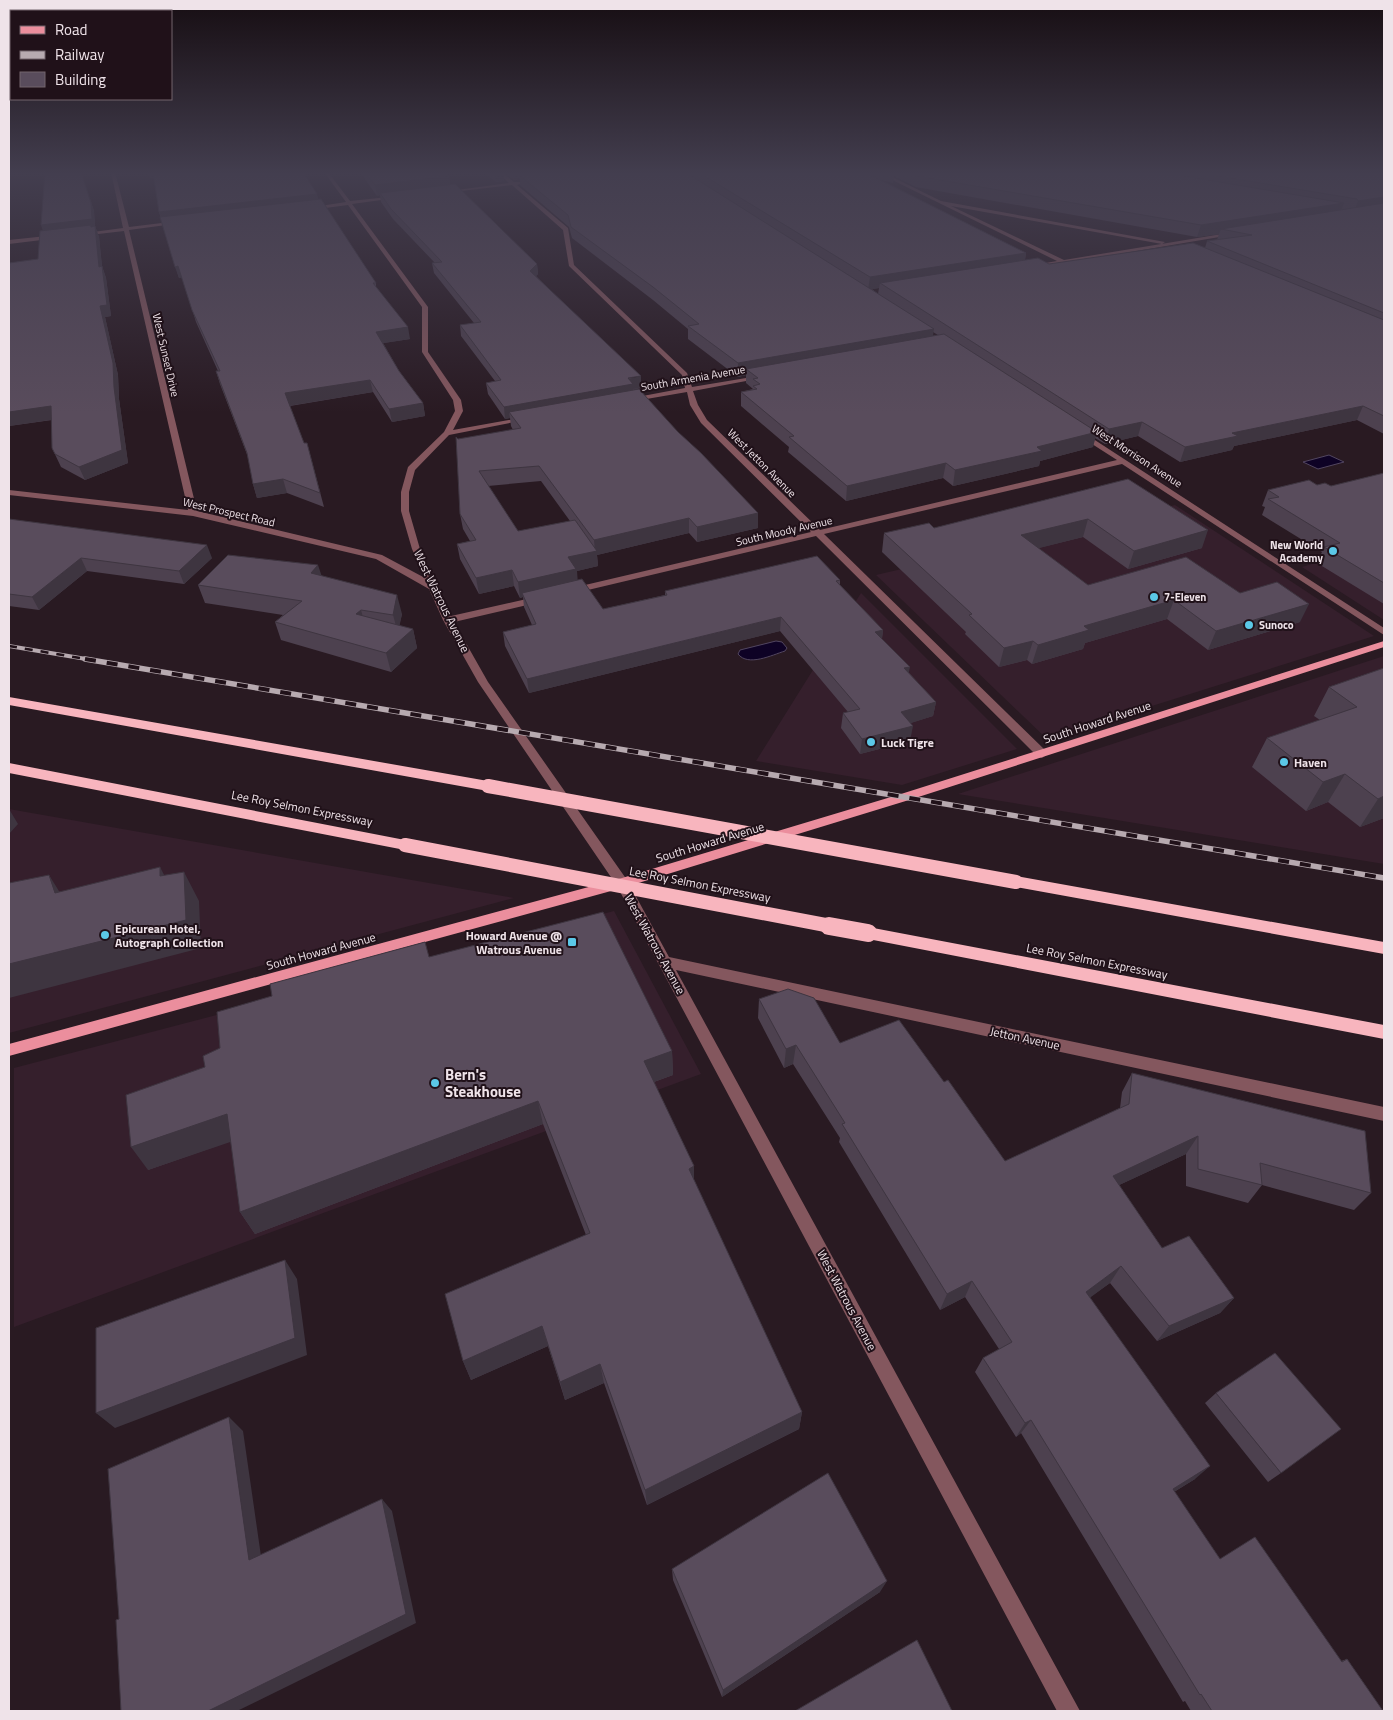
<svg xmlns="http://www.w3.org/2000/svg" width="1393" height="1720" viewBox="0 0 1393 1720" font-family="'Titillium Web',sans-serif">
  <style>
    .built { fill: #351f2c }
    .water { fill: #0e0225; stroke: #524660 }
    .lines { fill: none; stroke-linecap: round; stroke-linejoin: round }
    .minor { fill: #84575e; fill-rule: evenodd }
    .major { fill: #eb8e9d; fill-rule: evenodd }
    .highway { fill: #f8b5be; fill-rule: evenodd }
    .rail-far1-casing { stroke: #b7aab0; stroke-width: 4 }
    .rail-casing { stroke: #b7aab0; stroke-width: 5.5 }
    .rail-far1 { stroke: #201119; stroke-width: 2.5; stroke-dasharray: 8; stroke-linecap: butt }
    .rail { stroke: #201119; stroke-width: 4; stroke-dasharray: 11; stroke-linecap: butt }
    .highway-bridge-far1 { stroke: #f8b5be; stroke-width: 14 }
    .highway-bridge { stroke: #f8b5be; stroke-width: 18 }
    .wall { fill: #4d414f; fill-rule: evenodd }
    .shaded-wall { fill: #3e3540 }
    .building { fill: #594c5c; stroke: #3e3540 }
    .poi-dot { fill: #5bc8e7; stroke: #201119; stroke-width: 2 }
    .labels { text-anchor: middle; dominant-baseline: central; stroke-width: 4; stroke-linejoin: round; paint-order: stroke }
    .far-street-label { font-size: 11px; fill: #efe3e9; stroke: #201119 }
    .far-poi-label { font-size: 11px; font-weight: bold; fill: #efe3e9; stroke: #201119; text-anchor: start }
    .street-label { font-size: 12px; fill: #efe3e9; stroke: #201119 }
    .poi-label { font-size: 12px; font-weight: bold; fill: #efe3e9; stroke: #201119; text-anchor: start }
    .near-poi-label { font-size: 15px; font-weight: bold; fill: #efe3e9; stroke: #201119; text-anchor: start }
  </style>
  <rect width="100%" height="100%" fill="#291a22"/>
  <path class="built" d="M1175 505 1374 636 1047 739 876 575Z
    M1384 542V620L1302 567Z
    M861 593 1017 749 902 785 756 761Z
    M1384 656V864L958 794Z
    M9 809 514 898 9 1033Z
    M614 911 701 1074 14 1327V1068Z"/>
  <path class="water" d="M1329 455 1344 462 1318 469 1303 462Z
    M776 641 782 642 787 648 785 651C772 655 748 667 738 654L740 650Z"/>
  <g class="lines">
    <path class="minor" d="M111 172H115L129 227 178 221 181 223 129 230 197 511 382 555 425 578 412 549 401 511V492L408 467 444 432 455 411 453 400 422 352V307L348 205 310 210 307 208 346 202 324 172H328L350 201 398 196 396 198 352 204 428 307V352L461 400 463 411 453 430 526 417 530 419 449 435 415 470 409 492V511L420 549 451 616 540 596 545 599 540 602 454 622 488 682 627 880 669 957 1384 1107V1121L676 970 1080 1711H1057L617 886 478 682 443 620 429 589 376 559 193 516 9 495V490L188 510 124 231 81 236 78 234 123 228Z
      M497 172H502L514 182H520V184L517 185 568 228 574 265 687 373 692 387 764 375V377L762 378 693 391 698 405 707 420 820 530 1117 460 1078 435V431H1081L1384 628V635L1122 464 824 534 1046 751 1048 754 1042 758 1038 757 816 536 571 594 568 593V589L811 532 701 423 690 405 687 392 629 402V398H632L685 388 682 375 569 266 563 230 512 185 444 193 442 192 509 183Z
      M876 172H882L941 201 1165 242 1162 244 951 206 1064 260 1234 232 1237 234 1036 268 1034 265 1057 261Z
      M56 235 58 238 9 244V240Z"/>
    <path class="major" d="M1384 641V647L909 800 622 888 9 1056V1044L622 878 901 794Z"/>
    <path class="highway" d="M9 697 488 781 493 783 495 786 493 789 488 791 9 705Z
      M9 763 405 840 410 841 412 845 410 849 405 850 9 773Z
      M1016 876 1384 942V954L1011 886 1008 882 1011 878Z
      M868 927 1384 1025V1039L868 939 862 937 860 933 862 929Z"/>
    <defs>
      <path id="rail-far1" d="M9 646 92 660"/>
      <path id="rail" d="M85 659 1384 878"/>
    </defs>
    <use href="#rail-far1" class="rail-far1-casing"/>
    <use href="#rail" class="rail-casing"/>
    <use href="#rail-far1" class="rail-far1"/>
    <use href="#rail" class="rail"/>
    <path class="highway-bridge-far1" d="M488 786 1016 882
      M405 845 836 927"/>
    <path class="highway-bridge" d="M829 926 868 933"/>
  </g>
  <path class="wall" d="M81 172 94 211 95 226 99 237 102 266 106 278 111 316 105 317 118 375 119 399 128 463 85 480 61 467 52 448V420L9 426V263L38 259Z
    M147 172H303L318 199 376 283V287L410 339 383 343 399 371 423 403 425 416 392 422 373 392 290 406 304 443H307L324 507 287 493 257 498 253 484 248 457 220 384 216 371H218L196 322 182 277 179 278 159 212 154 178H150Z
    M360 172H444L449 176 450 185 537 264 538 274 536 276 641 388 633 390 678 432 758 513V528L697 542 689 533 597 555 598 566 577 571V580L603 609 665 595V591L840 580V585L883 630 882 639 909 673 936 702 933 716 910 723V741L860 754 841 728 843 713 848 712 780 631 529 693 505 646 503 632 532 625 524 607 523 597 520 598 514 586 479 594 460 559 457 544 470 541 463 529 460 514 458 439 513 430 511 426 510 418 505 419 488 394 486 383 495 381 461 336 460 325 474 323 434 273 432 263H435L393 219 381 202 380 195 377 196ZM541 481 570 521 518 531 488 486Z
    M484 172H503L504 181 496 182Z
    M505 172H1384V434L1357 420 1234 446 1232 450 1180 462 1138 436 1105 444 1095 438 1093 447 1040 461 1039 466 953 486 943 478 846 501 788 452 789 447 741 406V392L753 389 746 383V375L738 377 688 339V329L653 300 572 238 569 227 520 185V179L514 180ZM894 176 916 187 1197 237 1219 234 1217 240 1207 241 1205 248 1049 264 1025 260 1026 253 881 180 893 183ZM879 288 878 294 872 289ZM933 332 938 335 933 336Z
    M1384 473V604L1317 563 1322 552 1262 515 1265 507 1262 506 1268 490 1317 485 1331 486Z
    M1128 479 1202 548 1128 569 1083 537 1038 548 1088 585 1240 593 1300 622 1208 650 1167 619 1085 643 1083 649 1032 664 1027 660 999 667 965 634 966 632 882 552 884 533 934 528Z
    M9 519 212 558 184 584 87 571 39 610 9 606Z
    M321 576 402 614 399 626 413 629 417 648 391 672 281 640 275 622 283 615 205 603 198 585Z
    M1384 668V818L1360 827 1328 802 1306 811 1252 767 1267 738 1320 720 1314 716 1329 687Z
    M429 957 672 1051 673 1075 654 1082 694 1166V1180L802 1412 799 1429 647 1505 604 1383 565 1400 548 1346 471 1380 463 1361 586 1235 543 1124 255 1234 240 1212 231 1141 148 1170 205 1067Z
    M759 999 840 1043 944 1082 1005 1161 1120 1108 1122 1092 1132 1073 1371 1193 1354 1210 1262 1185 1248 1203 1186 1186V1154L1119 1185 1162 1248 1234 1298 1220 1313 1157 1341 1110 1283 1090 1297 1195 1479 1174 1492 1220 1559 1341 1661 1347 1659 1383 1711H1191L1185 1701 1183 1702 1021 1433 1016 1437 975 1372 983 1358 999 1349 965 1297 940 1310 839 1142 840 1138 793 1064 784 1068 758 1018Z
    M1216 1393 1281 1473 1268 1482 1205 1403Z
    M672 1569 880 1592 722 1697 673 1580Z"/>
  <path class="shaded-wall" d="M81 172 94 211 95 228 44 234 41 225Z
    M148 172H153L155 178H150Z
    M495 172H503L504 181 496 182Z
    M513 172H598L519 175 520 179 514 180Z
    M449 176 450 187 380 193V195L377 196 375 185Z
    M317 194 319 202 162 220 159 212Z
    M1384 197V208L1354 212 1358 201Z
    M1344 203 1340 214 1221 229 1219 234 1197 237 1201 225Z
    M95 226 99 237 103 278 99 267Z
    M1026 253 1024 265 880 283 879 288 868 290 870 277Z
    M537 264 538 274 531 281 530 271Z
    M102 266 106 278 111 316 105 317 118 375 119 399 128 463 85 480 79 467 100 306Z
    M178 266 182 277 179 278 175 267Z
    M408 327 410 339 378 344 376 332Z
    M934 329 932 342 746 369V375L738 377V363Z
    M641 376V388L633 389V395L509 412 510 418 505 419 504 407Z
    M370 380 373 392 288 406 285 393Z
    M423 403 425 416 392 422 389 409Z
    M51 406 57 419 9 426V412Z
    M1363 406 1357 420 1234 446 1232 450 1180 462 1185 447 1232 433Z
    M1142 422 1138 436 1105 444 1109 429Z
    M1097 432 1093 447 1040 461 1039 466 953 486 955 470 1037 447Z
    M946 463 943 478 846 501 847 486Z
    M283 479 287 493 257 498 253 484Z
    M758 513V528L697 542V527Z
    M689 518V533L597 555 598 566 577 571 578 584 522 593 523 597 520 598 518 582 568 557 595 551 594 540Z
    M1088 519 1083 537 1016 554 1021 535Z
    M1208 530 1202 548 1128 569 1134 551Z
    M207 545 212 558 184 584 179 571Z
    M81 558 87 571 39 610 32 597Z
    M318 565 324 583 311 573Z
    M512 570 514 586 479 594 476 578Z
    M397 595 402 614 398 633 393 615Z
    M1174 600 1167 619 1085 643 1083 649 1032 664 1038 645 1084 626Z
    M1309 604 1300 622 1208 650 1216 631Z
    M361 610 366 628 356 614Z
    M781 617 780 631 529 693 527 679Z
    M413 629 417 648 391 672 386 653Z
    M883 630 881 644 875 632Z
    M1033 641 1027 660 999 667 1004 648Z
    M910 667 907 681 904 668Z
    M936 702 933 716 899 727 901 712Z
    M913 726 910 741 860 754 862 739Z
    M1345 774 1328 802 1306 811 1323 782Z
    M1384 796V818L1360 827 1378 799Z
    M9 809 18 824 9 834Z
    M160 867 175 896 160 876Z
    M184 872 199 901 201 948 9 998V964Z
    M49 875 67 904 55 893Z
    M796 1045 793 1064 784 1068 786 1049Z
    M672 1051 673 1075 645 1085 644 1061Z
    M538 1101 543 1124 255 1234 240 1212Z
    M227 1114 242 1138 148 1170 131 1147Z
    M1198 1136 1186 1154 1102 1193 1113 1176Z
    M694 1166V1189L689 1169Z
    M285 1260 297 1279 307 1355 115 1428 96 1413Z
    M1121 1266 1110 1283 1076 1308 1086 1292Z
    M972 1281 965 1297 940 1310 947 1294Z
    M1234 1298 1220 1313 1157 1341 1169 1326Z
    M542 1326 548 1346 471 1380 463 1361Z
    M600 1364 604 1383 565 1400 560 1382Z
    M802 1412 799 1429 647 1505 645 1490Z
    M229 1417 243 1431 263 1570 249 1560Z
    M1031 1420 1021 1433 1016 1437 1025 1423Z
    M1210 1466 1195 1479 1159 1501 1173 1489Z
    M382 1499 392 1511 416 1623 237 1711H208Z
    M887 1581 880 1592 722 1697 723 1690Z"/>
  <path class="building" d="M45 172H81L91 203 92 219 41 225Z
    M153 172H303L317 194 159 212Z
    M365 172H444L449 176 375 185Z
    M541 172H685L934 329 738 363 688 326 699 324 653 287 571 227 568 215 519 175Z
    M698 172H864L1026 253 870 277Z
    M909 172H1160L1344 203 1201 225 917 176Z
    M1194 172H1384V197L1358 201 1357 199Z
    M455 184 537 264 530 271 641 376 628 378 633 384 504 407 486 383 501 380 460 325 481 322 432 263 442 262 391 209 380 193Z
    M321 199 376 283H373L408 327 376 332 399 371 423 403 389 409 370 380 285 393 304 443H307L320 493 283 479 253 484 247 453 216 371H220L192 310 178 266 175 267 160 217Z
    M1384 203V313L1207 241 1252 235 1221 229Z
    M91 225V227L95 226 99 267 102 266 107 305 100 306 113 363 114 387 122 450 79 467 55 454 52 448 51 406 9 412V263L38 259 40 231Z
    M1193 243 1384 320V416L1363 406 1232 433 1238 436 1185 447 1142 422 1109 429 880 283 1038 258 1049 264Z
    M944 334 1097 432 1037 447 1042 451 955 470 946 463 847 486 789 437 794 436 741 392 757 389 753 386 760 384 753 379 758 378 746 369Z
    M639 389 678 432 701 453 758 513 697 527 689 518 594 540 539 466 479 471 518 531 575 520 597 551 568 557 576 569 518 582 512 570 476 578 457 544 476 540 460 514 456 437 458 439 521 428 509 412Z
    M1384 473V583L1324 547 1340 543 1268 499 1279 497 1268 490 1309 480 1317 485 1325 483 1331 486Z
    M1128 479 1208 530 1134 551 1088 519 1021 535 1088 585 1186 557 1240 593 1277 582 1309 604 1216 631 1174 600 1084 626 1089 630 1038 645 1033 641 1004 648 969 615 972 614 884 533 929 523 934 528Z
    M9 519 207 545 179 571 81 558 32 597 9 594Z
    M228 555 318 565 311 573 397 595 393 615 361 610 356 614 413 629 386 653 275 622 302 601 198 585Z
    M817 556 840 580 836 581 883 630 875 632 910 667 904 668 936 702 901 712 913 726 862 739 843 713 860 709 781 617 527 679 503 632 536 624 522 593 582 579 603 609 667 595 665 591Z
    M1384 668V796L1378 799 1345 774 1323 782 1267 738 1357 707 1329 687Z
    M160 867V876L184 872 186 920 9 964V883L49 875 55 893Z
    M603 912 672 1051 644 1061 694 1166 689 1169 802 1412 645 1490 600 1364 560 1382 542 1326 463 1361 445 1294 590 1233 538 1101 240 1212 227 1114 131 1147 126 1095 205 1067 203 1056 220 1048 217 1012 272 996 270 984 425 942 429 957Z
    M788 989 814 998 840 1043 899 1020 944 1082 948 1080 1005 1161 1129 1104 1132 1073 1365 1131 1371 1193 1260 1163 1262 1185 1198 1169V1136L1113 1176 1162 1248 1189 1236 1234 1298 1169 1326 1121 1266 1086 1292 1210 1466 1173 1489 1220 1559 1255 1537 1342 1662 1347 1659 1383 1711H1212L1201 1694 1200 1695 1031 1420 1025 1423 983 1358 1012 1342 972 1281 947 1294 842 1124 845 1123 796 1045 786 1049 759 999Z
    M285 1260 295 1338 96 1413V1328Z
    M1275 1353 1341 1429 1281 1473 1216 1393Z
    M229 1417 249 1560 382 1499 406 1614 208 1711H121L116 1620 119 1619 108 1469Z
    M828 1473 887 1581 723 1690 672 1569Z
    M917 1640 952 1711H795Z"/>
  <linearGradient id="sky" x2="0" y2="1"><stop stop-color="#170e13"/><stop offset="0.42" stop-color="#433e4f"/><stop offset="1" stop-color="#433e4f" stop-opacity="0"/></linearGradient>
  <rect width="1393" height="413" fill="url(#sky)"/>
  <g class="poi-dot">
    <circle cx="1333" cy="551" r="5"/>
    <circle cx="1154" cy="597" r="5"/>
    <circle cx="1249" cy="625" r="5"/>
    <circle cx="871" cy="742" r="5"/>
    <circle cx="1284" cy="762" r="5"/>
    <circle cx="105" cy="935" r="5"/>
    <rect x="567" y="937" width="10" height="10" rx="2.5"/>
    <circle cx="435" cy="1083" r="5"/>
  </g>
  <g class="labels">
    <g class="far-street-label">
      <text transform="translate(166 355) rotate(77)">West Sunset Drive</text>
      <text transform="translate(693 378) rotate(-10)">South Armenia Avenue</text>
      <text transform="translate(1137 456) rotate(33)">West Morrison Avenue</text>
      <text transform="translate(762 463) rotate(45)">West Jetton Avenue</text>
      <text transform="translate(229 512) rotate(13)">West Prospect Road</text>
      <text transform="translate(784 531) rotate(-13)">South Moody Avenue</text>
    </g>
    <g class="far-poi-label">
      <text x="1323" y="545" text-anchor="end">New World<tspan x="1323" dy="13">Academy</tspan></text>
      <text x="1164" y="597">7-Eleven</text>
      <text x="1259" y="625">Sunoco</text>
    </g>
    <g class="street-label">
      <text transform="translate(442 601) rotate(64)">West Watrous Avenue</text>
      <text transform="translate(1097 722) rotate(-18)">South Howard Avenue</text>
      <text transform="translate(302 808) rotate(11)">Lee Roy Selmon Expressway</text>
      <text transform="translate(710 842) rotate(-17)">South Howard Avenue</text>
      <text transform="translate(700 884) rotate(11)">Lee Roy Selmon Expressway</text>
      <text transform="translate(655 944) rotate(61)">West Watrous Avenue</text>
      <text transform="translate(321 951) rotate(-15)">South Howard Avenue</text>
      <text transform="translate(1097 961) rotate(11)">Lee Roy Selmon Expressway</text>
      <text transform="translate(1025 1038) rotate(12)">Jetton Avenue</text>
      <text transform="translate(847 1300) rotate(62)">West Watrous Avenue</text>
    </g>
    <g class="poi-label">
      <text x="881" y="742">Luck Tigre</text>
      <text x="1294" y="762">Haven</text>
      <text x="115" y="928">Epicurean Hotel,<tspan x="115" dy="14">Autograph Collection</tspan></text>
      <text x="562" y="935" text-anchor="end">Howard Avenue @<tspan x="562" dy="14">Watrous Avenue</tspan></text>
    </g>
    <g class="near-poi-label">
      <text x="445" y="1074">Bern's<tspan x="445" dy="17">Steakhouse</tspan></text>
    </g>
  </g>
  <rect width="1393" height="1720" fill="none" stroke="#efe3e9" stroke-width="20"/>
  <rect x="10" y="10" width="162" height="90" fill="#201119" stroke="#73656c"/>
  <rect x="20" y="26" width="25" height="8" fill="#eb8e9d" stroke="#73656c"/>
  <text x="55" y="35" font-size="15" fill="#efe3e9">Road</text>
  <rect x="20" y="51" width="25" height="8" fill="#b7aab0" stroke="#73656c"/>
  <text x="55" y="60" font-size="15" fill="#efe3e9">Railway</text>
  <rect x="20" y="72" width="25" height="15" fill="#594c5c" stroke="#73656c"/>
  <text x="55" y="85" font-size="15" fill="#efe3e9">Building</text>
</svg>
